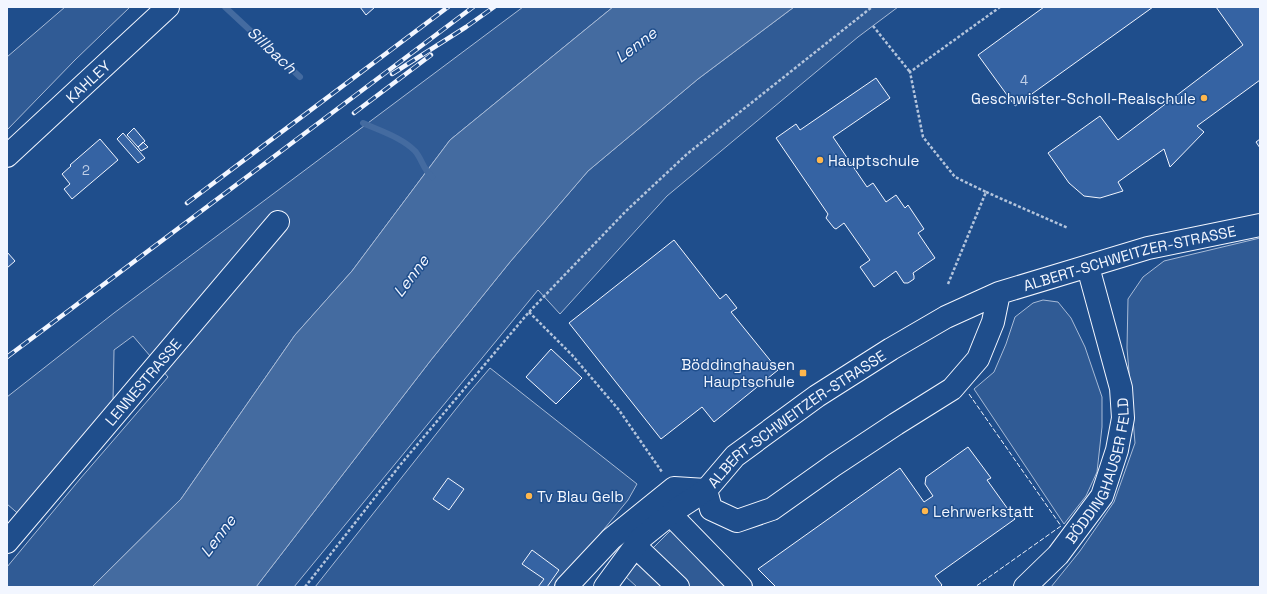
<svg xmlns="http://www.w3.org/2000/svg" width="1267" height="594" viewBox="0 0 1267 594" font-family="'Space Grotesk',sans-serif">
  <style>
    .built { fill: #305b95; stroke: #a8bbd7 }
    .water { fill: #446ba0; stroke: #a8bbd7 }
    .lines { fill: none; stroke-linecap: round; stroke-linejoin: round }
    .stream { stroke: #446ba0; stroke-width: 6 }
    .building { fill: #3563a3; stroke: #f2f6ff }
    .minor-casing { stroke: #f2f6ff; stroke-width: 24 }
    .major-casing { stroke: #f2f6ff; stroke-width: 24 }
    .path { stroke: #b3c4dc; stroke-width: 2.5; stroke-dasharray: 3 2; stroke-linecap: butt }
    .minor { stroke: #1f4e8c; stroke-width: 22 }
    .major { stroke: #1f4e8c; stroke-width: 22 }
    .rail-casing { stroke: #f2f6ff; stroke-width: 4.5 }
    .rail { stroke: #1f4e8c; stroke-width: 3; stroke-dasharray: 9; stroke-linecap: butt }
    .fence { stroke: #f2f6ff; stroke-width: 1; stroke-dasharray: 5 2; stroke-linecap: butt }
    .poi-dot { fill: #ffb74d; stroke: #1f4e8c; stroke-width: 1.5 }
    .labels { text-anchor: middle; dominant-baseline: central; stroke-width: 3; stroke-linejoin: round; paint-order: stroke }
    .number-label { font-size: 13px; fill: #c3d1e8 }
    .street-label { font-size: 15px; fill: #f2f6ff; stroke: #1f4e8c }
    .poi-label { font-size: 15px; fill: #f2f6ff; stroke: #1f4e8c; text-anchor: start }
    .water-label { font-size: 16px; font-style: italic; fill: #f2f6ff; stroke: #1f4e8c }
  </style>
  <rect width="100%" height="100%" fill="#1f4e8c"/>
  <path class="built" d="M65 7H130L75 60 7 130V57Z
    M523 7H613L450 140 352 271 295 335 181 499 92 587H7V567L80 479 168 377 133 336 114 350 113 403 22 517 7 504V397L114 313Z
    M794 7H898L858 37 667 196 560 314 538 290 294 587H256L431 360 510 262 588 171 698 79Z
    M1260 238V587H1051L1080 551 1114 502 1135 443 1127 348 1128 299 1143 277 1164 261Z
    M1043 300 1058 302 1071 318 1085 347 1102 397V427L1097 472 1086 496 1064 524 974 389 994 372 1006 344 1015 317 1033 303Z
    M490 368 637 484 628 500 572 568 558 587H315L467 395Z
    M685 516 730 587H637L625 576Z"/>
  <path class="water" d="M613 7H794L698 79 588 171 510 262 431 360 256 587H92L181 499 295 335 352 271 450 140Z"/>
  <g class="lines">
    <path class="stream" d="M225 7 300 77
      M363 123C380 131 401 137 415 151 422 159 423 169 432 177"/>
  </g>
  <path class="building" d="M360 7H375L366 15Z
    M1044 7H1153L1015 106 978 55Z
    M1216 7H1260V80L1197 126 1204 132 1170 167 1164 149 1118 182 1123 191 1100 198 1084 196 1069 183 1048 153 1100 116 1118 140 1243 45Z
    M876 78 890 98 833 137 867 187 873 183 886 202 896 195 905 208 908 205 924 229 918 233 935 258 913 273 914 276V279L908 283H904L896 271 874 287 860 267 870 260 844 223 836 229 834 228 826 218 828 214 776 138 796 124 800 130Z
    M134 128 145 141 138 147 127 135Z
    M123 133 145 158 138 163 117 139Z
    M100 139 118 160 72 199 64 189 70 184 62 174 71 166 70 165Z
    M1260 139V148L1256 142Z
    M143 142 148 147 141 151 138 147Z
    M674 240 720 299 726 294 737 308 731 312 778 370 714 422 702 407 661 439 569 323Z
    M7 252 15 261 7 268Z
    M551 349 582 378 556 404 526 377Z
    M968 447 991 478 987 480 1015 519 935 576 942 585 940 587H776L758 569 900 468 924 502 933 496 925 484 926 477Z
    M448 478 464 489 449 510 433 499Z
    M532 550 559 570 547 587H538L544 579 522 564Z"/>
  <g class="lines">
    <defs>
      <g id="minor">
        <path id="s1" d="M999 293 993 322 978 359 952 389 896 424 834 465 772 509 737 521 711 509 706 490 735 456 817 396 891 349 946 317 999 293 1148 248 1260 225"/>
        <path d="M670 514 741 587"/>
        <path id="s2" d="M7 542 278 222"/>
        <path d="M635 546 678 587"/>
        <path d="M566 587 611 539 674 488 706 490"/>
        <path d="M605 587 641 538 677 509 706 490"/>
        <path id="s3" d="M1025 587 1058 555 1102 496 1117 450 1123 418 1121 388 1088 267"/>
      </g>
      <g id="major">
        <path id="s4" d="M7 156 168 7"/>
      </g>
    </defs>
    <use href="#minor" class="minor-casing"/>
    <use href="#major" class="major-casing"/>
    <path class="path" d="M873 26 910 72
      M986 192 1068 228
      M948 284 986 192 955 177 923 137 910 72 1000 7
      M529 312 572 355 619 410 662 472
      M305 587 401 464 529 312 626 211 687 154 872 7"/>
    <use href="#minor" class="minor"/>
    <use href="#major" class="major"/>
    <defs>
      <path id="rail" d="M392 74 466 27 494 7
        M354 113 431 55
        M187 203 448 7
        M7 357 473 7"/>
    </defs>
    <use href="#rail" class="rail-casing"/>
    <use href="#rail" class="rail"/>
    <path class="fence" d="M969 394 1061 526 975 587"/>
  </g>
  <g class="poi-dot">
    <circle cx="1204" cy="98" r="4"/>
    <circle cx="820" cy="160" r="4"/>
    <rect x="799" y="369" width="8" height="8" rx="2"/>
    <circle cx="529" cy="496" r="4"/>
    <circle cx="925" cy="511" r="4"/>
  </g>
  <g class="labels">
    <g class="number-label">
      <text x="1024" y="80">4</text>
      <text x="86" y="170">2</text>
    </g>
    <g class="street-label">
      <text stroke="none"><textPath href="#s4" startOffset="110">KAHLEY</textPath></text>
      <text stroke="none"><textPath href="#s1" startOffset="902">ALBERT-SCHWEITZER-STRASSE</textPath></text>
      <text stroke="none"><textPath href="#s2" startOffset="210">LENNESTRASSE</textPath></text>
      <text stroke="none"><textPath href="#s1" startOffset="527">ALBERT-SCHWEITZER-STRASSE</textPath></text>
      <text stroke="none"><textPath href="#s3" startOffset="142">BÖDDINGHAUSER FELD</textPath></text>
    </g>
    <g class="poi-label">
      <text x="1196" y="98" text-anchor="end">Geschwister-Scholl-Realschule</text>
      <text x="828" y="160">Hauptschule</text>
      <text x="795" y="364" text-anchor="end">Böddinghausen<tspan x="795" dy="17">Hauptschule</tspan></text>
      <text x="537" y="496">Tv Blau Gelb</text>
      <text x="933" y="511">Lehrwerkstatt</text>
    </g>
    <g class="water-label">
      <text transform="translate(636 45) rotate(-37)">Lenne</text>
      <text transform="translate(272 50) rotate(43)">Sillbach</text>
      <text transform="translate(411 276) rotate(-53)">Lenne</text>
      <text transform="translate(218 536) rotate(-53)">Lenne</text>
    </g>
  </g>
  <rect width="1267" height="594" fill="none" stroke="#f2f6ff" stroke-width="16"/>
</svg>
